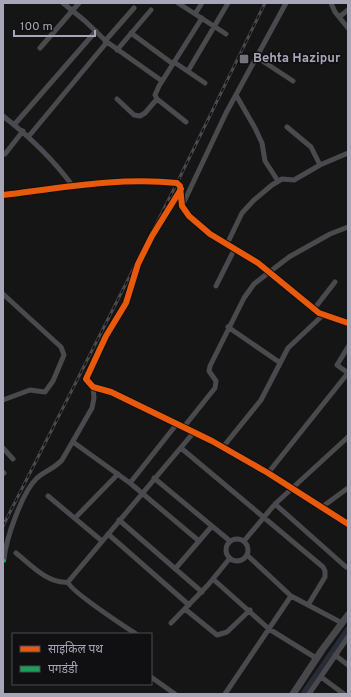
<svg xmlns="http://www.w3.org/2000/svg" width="351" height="697" viewBox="0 0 351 697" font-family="Overpass,'Noto Sans Devanagari',sans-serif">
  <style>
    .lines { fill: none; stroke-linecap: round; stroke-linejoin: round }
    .canal { stroke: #282c36; stroke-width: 5.5 }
    .street { stroke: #49494e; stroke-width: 5 }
    .secondary { stroke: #48484c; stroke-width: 7 }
    .rail-casing { stroke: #4a494d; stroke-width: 3 }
    .rail { stroke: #100f11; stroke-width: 1.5; stroke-dasharray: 4.5; stroke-linecap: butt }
    .quiet { stroke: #1a9f57; stroke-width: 5; stroke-dasharray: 10 5; stroke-linecap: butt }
    .cycleway-casing { stroke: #100f11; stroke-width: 8 }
    .cycleway { stroke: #e8590c; stroke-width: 6 }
    .poi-dot { fill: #73737e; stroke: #100f11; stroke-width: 1.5 }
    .labels { text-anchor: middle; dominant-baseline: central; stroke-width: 3; stroke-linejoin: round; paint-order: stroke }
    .poi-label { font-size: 13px; font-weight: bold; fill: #a6a6b6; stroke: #100f11; text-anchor: start }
  </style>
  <rect width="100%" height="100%" fill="#151515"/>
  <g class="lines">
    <path class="canal" d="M303 694 348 629"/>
    <path class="street" d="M63 3 85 21 107 42 162 81
      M178 3 226 34
      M331 3 335 12 348 28
      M195 14 202 3
      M339 17 348 10
      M131 33 173 64
      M105 41 134 8
      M40 48 79 3
      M117 50 151 10
      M258 58 293 81
      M174 62 205 83
      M188 71 228 3
      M236 95 255 128 262 143 265 161 278 181
      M117 99 134 115 140 116 145 113 157 99
      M3 116C30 137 52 158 72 185
      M186 122 157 99 155 95 159 86 202 18
      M14 125 96 31
      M287 127 311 147 320 165
      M29 136 107 42
      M5 154 23 131
      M181 189 152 236 138 264 126 303 106 336 86 379 93 387 111 392 212 441 268 473 348 524
      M3 195C60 188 119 177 177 183L180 186 182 206 189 216 210 234 258 263 319 313 348 323
      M182 206 226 113 286 3
      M227 244 242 213 254 200 272 185 282 179 294 180 320 165 348 153
      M216 286 235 248
      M3 294 61 347 64 355 53 381 45 392 30 390 3 400
      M314 309 335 282
      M228 327 279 362
      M348 347 337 365 348 373
      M183 428 215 388 216 381 209 371 210 366 244 298 254 284 289 257 330 234 348 227
      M73 442 130 483 199 541
      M223 447 261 400 288 348 323 315
      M3 448 13 459
      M181 448 323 567 325 571V577L308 605
      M3 472 4 473
      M268 473 348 373
      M154 478 230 541
      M130 483 176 425
      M48 496 102 541
      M275 504 346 567
      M322 507 348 488
      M75 518 118 474
      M119 520 202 592
      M108 534 189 605
      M226 550a11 11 0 1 1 22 0a11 11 0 1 1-22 0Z
      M244 541 275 504 348 437
      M16 553C31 565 48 584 68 582
      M247 555 291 596 342 623
      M4 559C6 539 22 492 37 478 45 471 55 468 62 460L92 408 94 398 93 387
      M175 569 212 526
      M213 579 269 629 316 658
      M185 609 217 635 227 632 250 610
      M171 623 208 585 230 558
      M136 634C124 626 70 591 68 582L194 432
      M335 655 348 665
      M151 677 175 694
      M321 677 344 694
      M225 694 291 596
      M309 694 348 637"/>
    <path class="secondary" d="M293 694 322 650 348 615"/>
    <defs>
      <path id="rail" d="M3 526 177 183 265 3"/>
    </defs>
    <use href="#rail" class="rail-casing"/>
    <use href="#rail" class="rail"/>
    <path class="quiet" d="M3 562 4 559"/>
    <defs>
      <path id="cycleway" d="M181 189 152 236 138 264 126 303 106 336 86 379 93 387 111 392 212 441 268 473 348 524
        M3 195C60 188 119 177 177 183L180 186 182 206 189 216 210 234 258 263 319 313 348 323"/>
    </defs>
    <use href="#cycleway" class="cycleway-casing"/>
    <use href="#cycleway" class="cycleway"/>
  </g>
  <rect class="poi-dot" x="239" y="54" width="10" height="10" rx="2"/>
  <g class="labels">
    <g class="poi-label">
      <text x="253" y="59">Behta Hazipur</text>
    </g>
  </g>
  <rect width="351" height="697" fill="none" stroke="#a6a6b6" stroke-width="8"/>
  <rect x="12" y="633" width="140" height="52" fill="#100f11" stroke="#4c4b53"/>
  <rect x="20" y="646" width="20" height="6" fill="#e8590c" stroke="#4c4b53"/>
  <text x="48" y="653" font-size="12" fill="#a6a6b6">साइकिल पथ</text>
  <rect x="20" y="666" width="20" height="6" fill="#1a9f57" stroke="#4c4b53"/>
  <text x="48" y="673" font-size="12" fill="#a6a6b6">पगडंडी</text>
  <path d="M14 30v6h81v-6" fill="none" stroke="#a6a6b6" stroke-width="2"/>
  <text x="20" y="30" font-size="12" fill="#a6a6b6" stroke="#100f11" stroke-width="3" paint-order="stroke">100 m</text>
</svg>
